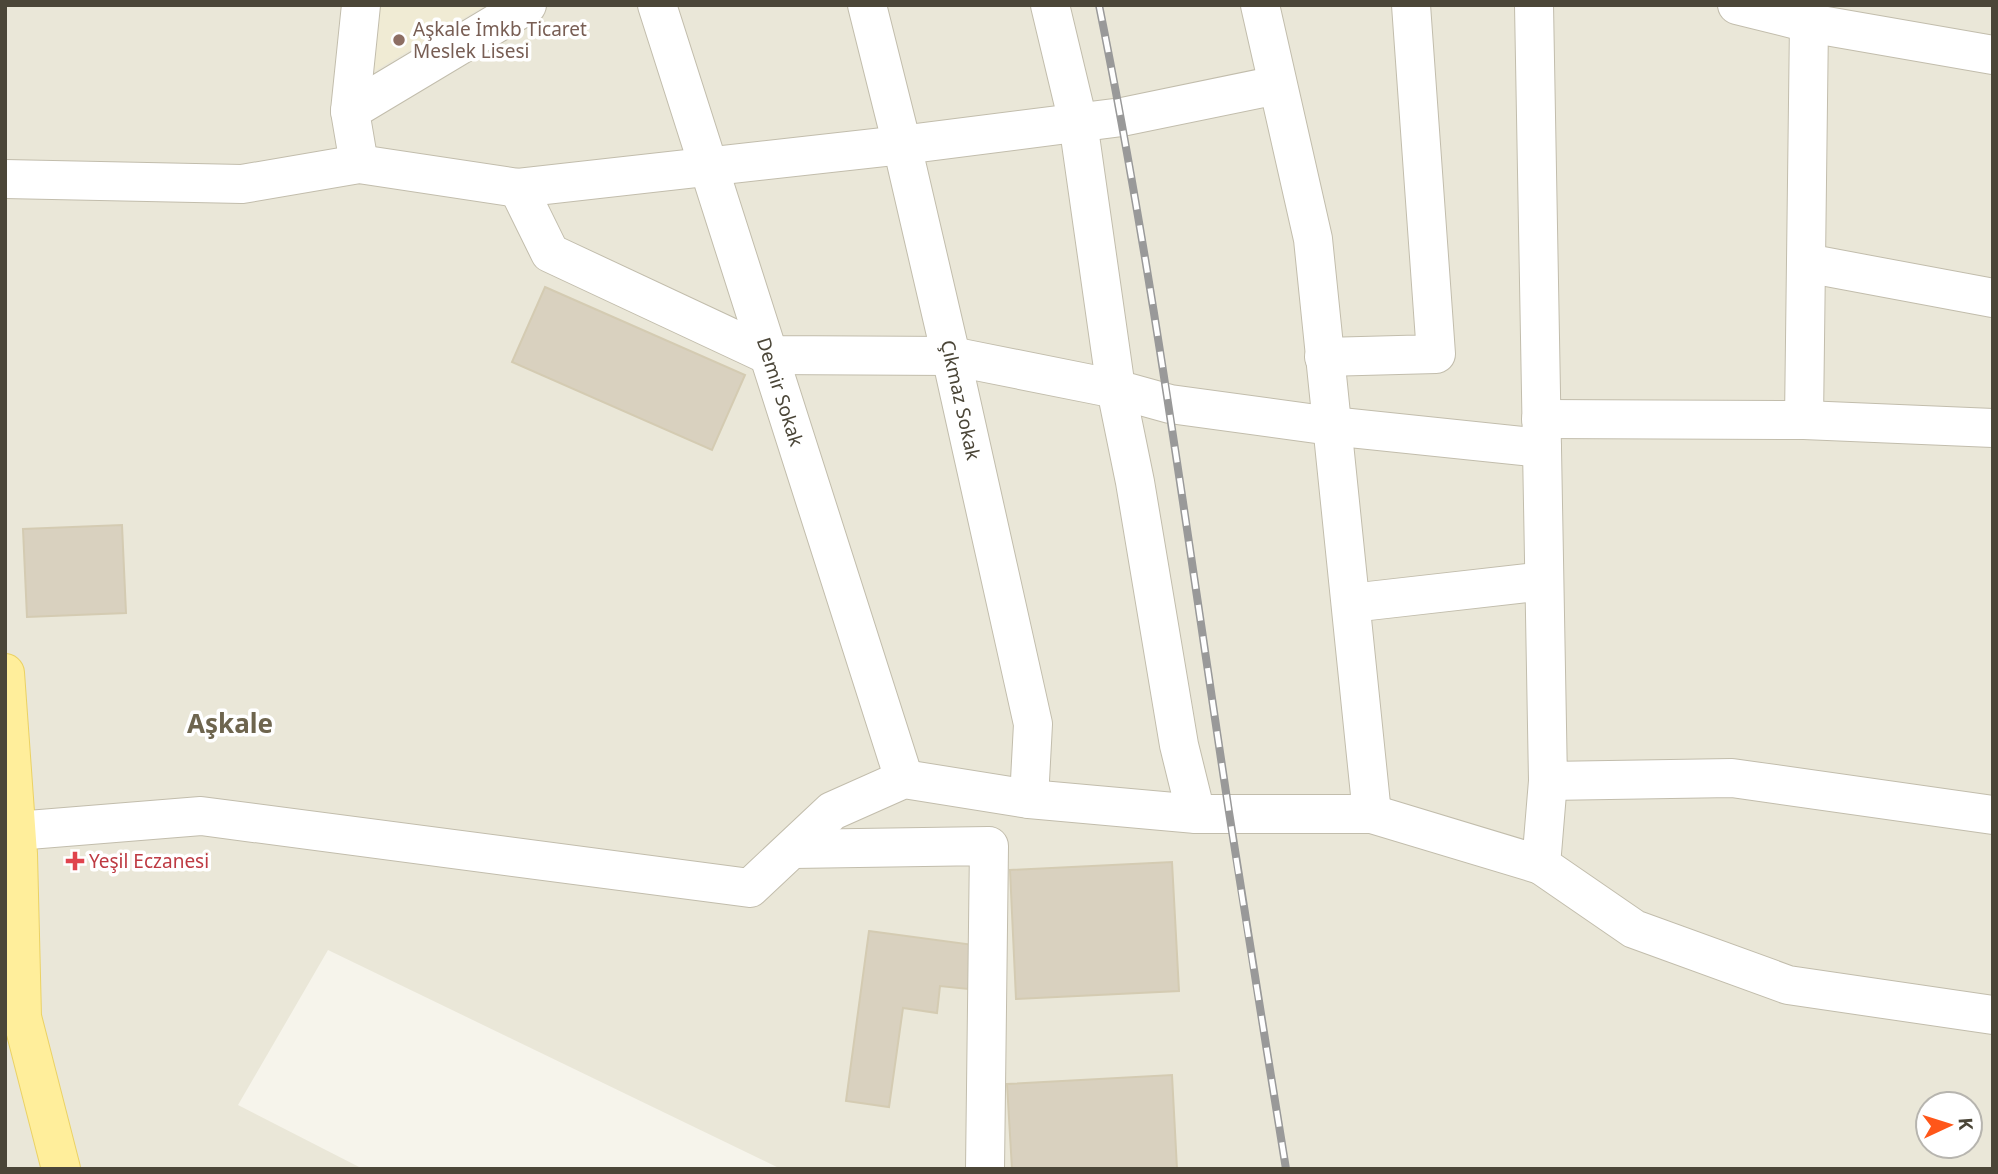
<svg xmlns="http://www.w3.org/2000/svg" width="1998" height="1174" viewBox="0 0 1998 1174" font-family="'Noto Sans',sans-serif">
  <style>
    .residential { fill: #eae7d8; fill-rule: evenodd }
    .education { fill: #f0ebd4 }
    .building { fill: #d9d1bf; stroke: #d4cbb2; stroke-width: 2 }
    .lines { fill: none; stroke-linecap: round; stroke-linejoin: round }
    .minor-casing { stroke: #c2bdac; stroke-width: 40 }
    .major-casing { stroke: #ebd264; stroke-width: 40 }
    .minor { stroke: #fff; stroke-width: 38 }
    .major { stroke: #ffee9b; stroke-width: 38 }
    .rail-casing { stroke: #999; stroke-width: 8 }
    .rail { stroke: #fff; stroke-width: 5; stroke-dasharray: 16; stroke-linecap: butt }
    .education-dot { fill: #8d6e63; stroke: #fff; stroke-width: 2.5 }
    .health-dot { fill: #e0444e; stroke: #fff; stroke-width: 2.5 }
    .labels { text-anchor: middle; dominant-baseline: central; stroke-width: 7; stroke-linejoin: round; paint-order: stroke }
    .education-label { font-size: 19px; fill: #785e54; stroke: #fff; text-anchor: start }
    .street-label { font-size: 19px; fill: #4b4638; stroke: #fff }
    .health-label { font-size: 19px; fill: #be3a42; stroke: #fff; text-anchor: start }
    .district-label { font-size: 26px; font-weight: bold; fill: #6e654e; stroke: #fff }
  </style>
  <rect width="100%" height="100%" fill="#f6f4eb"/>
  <path class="residential" d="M5 5H1993V1169H781L328 950 238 1105 363 1169H5ZM1928 1104H1970V1146H1928Z"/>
  <path class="education" d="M375 5H486L368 75Z"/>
  <path class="building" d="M545 287 745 375 712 450 512 362Z
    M122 525 126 613 27 617 23 529Z
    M1172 862 1179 991 1016 999 1010 870Z
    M869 931 974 945 968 989 940 986 937 1013 903 1008 889 1107 846 1101Z
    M1172 1075 1177 1169H1012L1007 1084Z"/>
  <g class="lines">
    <defs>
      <g id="minor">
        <path id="s1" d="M657 5 904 779"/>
        <path id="s2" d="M867 5 902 145 951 356 1033 724 1029 799"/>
        <path d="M1050 5 1078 122 1116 389 1135 482 1179 745 1196 814"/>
        <path d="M1260 5 1313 239 1372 814"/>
        <path d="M1534 5 1548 781 1732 778 1993 815"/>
        <path d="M1737 5 1809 23 1993 55"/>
        <path d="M350 111 361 5"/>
        <path d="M359 164 350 111 527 5"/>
        <path d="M5 179 242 184 359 164 518 188 902 145 1122 117 1277 85"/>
        <path d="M518 188 550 253 768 355 951 356 1116 389 1170 404 1331 426 1542 448"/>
        <path d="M1806 263 1993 298"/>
        <path d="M1324 357 1436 354 1411 5"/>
        <path d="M1541 419 1804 420 1993 428"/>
        <path d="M1804 420 1809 23"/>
        <path d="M1351 603 1544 581"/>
        <path d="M1548 781 1541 865 1634 929 1788 985 1993 1015"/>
        <path d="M16 831 201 816 750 888 832 811 904 779 1029 799 1196 814H1372L1541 865"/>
        <path d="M793 849 989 846 985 1169"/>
      </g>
      <path id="major" d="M5 673 18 854 22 1017 61 1169"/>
    </defs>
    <use href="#minor" class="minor-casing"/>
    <use href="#major" class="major-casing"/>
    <use href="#minor" class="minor"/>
    <use href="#major" class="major"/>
    <defs>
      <path id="rail" d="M1099 5C1153 273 1188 543 1229 812 1247 931 1267 1050 1286 1169"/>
    </defs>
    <use href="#rail" class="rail-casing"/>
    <use href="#rail" class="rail"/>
  </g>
  <circle class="education-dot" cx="399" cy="40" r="7"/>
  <path class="health-dot" d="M71.5 850.5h7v7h7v7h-7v7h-7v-7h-7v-7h7z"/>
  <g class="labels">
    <g class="education-label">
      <text x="413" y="29">Aşkale İmkb Ticaret<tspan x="413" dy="22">Meslek Lisesi</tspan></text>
    </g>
    <g class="street-label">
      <text stroke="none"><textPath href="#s1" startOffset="406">Demir Sokak</textPath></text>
      <text stroke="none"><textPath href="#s2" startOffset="406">Çıkmaz Sokak</textPath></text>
    </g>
    <g class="health-label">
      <text x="89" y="861">Yeşil Eczanesi</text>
    </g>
    <g class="district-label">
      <text x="230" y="723">Aşkale</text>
    </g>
  </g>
  <rect width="1998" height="1174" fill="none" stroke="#4b4638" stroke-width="14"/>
  <g transform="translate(1949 1125) rotate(86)"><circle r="33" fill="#ffffff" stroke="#b7b5af" stroke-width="2"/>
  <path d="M0-5L12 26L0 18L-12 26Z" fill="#ff5619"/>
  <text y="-10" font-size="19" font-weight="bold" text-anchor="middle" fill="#4b4638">K</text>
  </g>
</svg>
